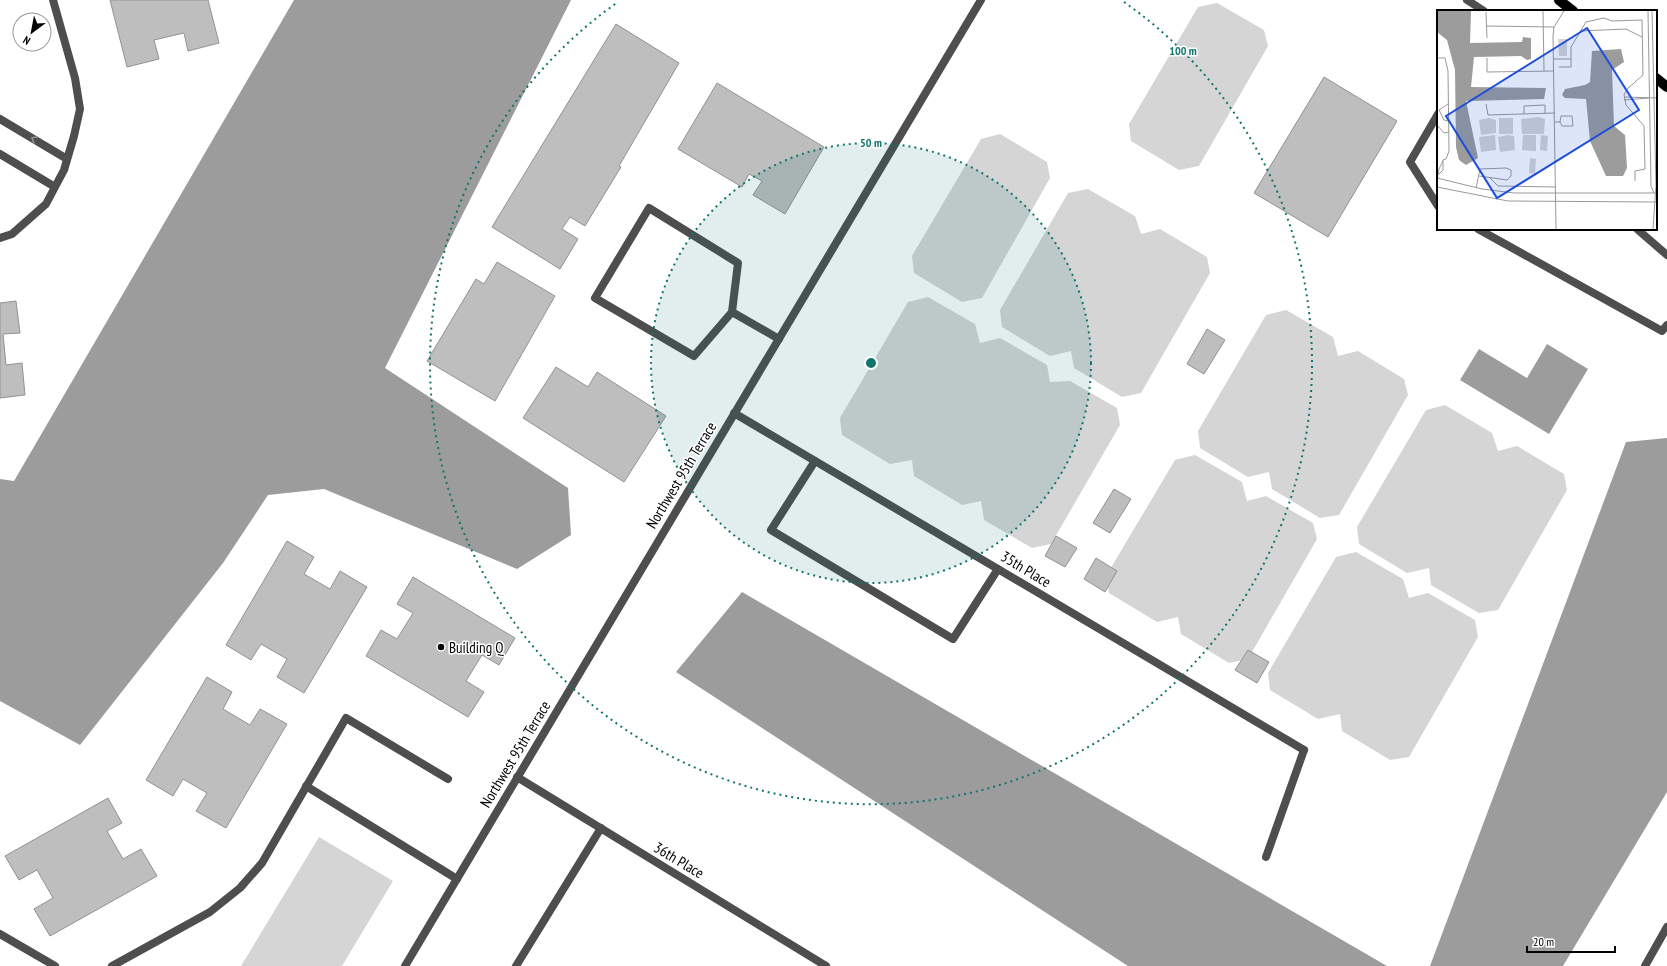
<svg xmlns="http://www.w3.org/2000/svg" width="1667" height="966" viewBox="0 0 1667 966" font-family="'PT Sans Narrow',sans-serif">
  <style>
    .green { fill: #d5d5d5 }
    .water { fill: #9c9c9c }
    .building { fill: #bebebe; stroke: #929292 }
    .lines { fill: none; stroke-linecap: round; stroke-linejoin: round }
    .primary-casing { stroke: #dbdbdb; stroke-width: 11 }
    .lane { stroke: #4e4e4e; stroke-width: 8 }
    .street { stroke: #4e4e4e; stroke-width: 8 }
    .primary { stroke: #000; stroke-width: 10 }
    .oneway { stroke: #959595 }
    .ring { fill: none; stroke: #0f766e; stroke-width: 2; stroke-dasharray: 2 4 }
    .poi-dot { fill: #000; stroke: #fff; stroke-width: 1.5 }
    .labels { text-anchor: middle; dominant-baseline: central; stroke-width: 3; stroke-linejoin: round; paint-order: stroke }
    .street-label { font-size: 15px; fill: #000; stroke: #fff }
    .poi-label { font-size: 15px; fill: #000; stroke: #fff; text-anchor: start }
    .inset-road { fill: none; stroke: #999; stroke-width: 1 }
    .view { fill: #1d4ed8; fill-opacity: 0.15; stroke: #1d4ed8; stroke-width: 2 }
    .inset-edge { fill: none; stroke: #000; stroke-width: 2 }
    .centre { fill: #0f766e; stroke: #fff; stroke-width: 2 }
    .ring-label { font-size: 12px; text-anchor: middle; font-weight: bold; fill: #0f766e; stroke: #fff; stroke-width: 3; stroke-linejoin: round; paint-order: stroke }
  </style>
  <rect width="100%" height="100%" fill="#fff"/>
  <path class="green" d="M1217 3 1264 30 1268 46 1199 166 1179 170 1131 141 1129 124 1198 7Z
    M1000 134 1047 162 1050 178 982 298 962 302 914 273 912 256 981 139Z
    M1088 189 1135 216 1141 234 1160 229 1207 257 1210 273 1141 393 1122 397 1074 368 1071 351 1050 356 1002 327 1000 310 1068 193Z
    M928 297 975 324 980 343 1000 338 1047 365 1050 382 1070 381 1117 408 1120 425 1051 544 1032 548 984 520 981 501 962 505 914 476 912 460 890 464 842 435 840 418 908 302Z
    M1286 310 1333 337 1338 356 1358 351 1404 379 1408 395 1339 515 1320 518 1272 489 1269 472 1248 477 1200 448 1198 431 1266 315Z
    M1445 405 1492 433 1498 451 1517 446 1564 474 1567 490 1498 610 1479 613 1431 585 1429 568 1407 573 1359 544 1357 527 1426 410Z
    M1195 455 1242 482 1247 501 1266 496 1313 523 1317 539 1248 659 1229 663 1181 634 1178 617 1157 622 1109 593 1106 576 1175 460Z
    M1356 552 1403 579 1409 598 1428 593 1475 620 1478 637 1409 757 1390 760 1342 731 1340 714 1318 719 1270 690 1268 673 1336 557Z
    M319 837 393 881 342 966H241Z"/>
  <path class="water" d="M294 0H571L385 368 568 488 571 535 517 569 324 489 268 495 223 563 80 745 0 701V479L14 481Z
    M1547 344 1588 369 1549 434 1460 380 1479 349 1527 378Z
    M1667 438V792L1563 966H1430L1626 442Z
    M742 592 1387 966H1128L676 672Z"/>
  <path class="building" d="M110 0H208L219 43 188 51 184 33 154 40 159 59 127 67Z
    M616 24 679 63 619 166 621 167 585 226 570 217 562 229 578 239 560 269 492 227Z
    M1324 77 1397 121 1328 237 1254 193Z
    M717 83 824 147 785 214 753 195 762 181 749 174 742 187 678 149Z
    M497 262 555 296 495 401 427 361 476 279 484 284Z
    M16 301 20 333 3 334 6 365 22 363 25 395 0 398V303Z
    M1207 329 1225 340 1204 374 1187 364Z
    M556 367 588 387 597 372 666 416 624 482 523 418Z
    M1114 489 1131 499 1110 533 1093 523Z
    M1056 536 1077 548 1065 567 1045 556Z
    M287 541 314 557 304 574 330 589 340 571 367 587 304 693 277 677 287 659 261 644 251 660 226 645Z
    M1096 558 1117 571 1105 592 1084 579Z
    M413 577 515 638 499 665 482 655 466 681 484 692 468 717 366 656 381 630 397 639 413 613 397 604Z
    M1248 650 1269 662 1257 683 1235 670Z
    M207 677 232 692 223 709 250 725 260 709 287 724 226 828 196 811 207 793 183 779 173 796 146 780Z
    M108 798 122 823 107 831 123 859 141 849 157 876 50 936 34 909 53 898 37 870 19 880 5 856Z"/>
  <g class="lines">
    <defs>
      <path id="primary" d="M1559 0 1573 11
        M1656 78 1667 87"/>
    </defs>
    <use href="#primary" class="primary-casing"/>
    <path class="lane" d="M1467 0 1484 11
      M1438 114 1410 162 1438 206
      M0 119 67 159
      M0 154 55 187
      M1478 229 1662 331 1667 325
      M1637 229 1667 255
      M0 238 12 234 46 204 64 170 74 136 80 109 75 78 53 0
      M732 312 694 356 595 298 649 208 738 263 732 312 779 339
      M815 461 771 530 953 639 998 569
      M306 786 457 879
      M1266 857 1304 750
      M0 934 55 966
      M112 966 210 912 240 888 262 863 346 718 448 779
      M516 966 601 828
      M1645 966 1667 927"/>
    <path class="street" d="M734 413 1304 750
      M517 777 826 966
      M405 966 981 0"/>
    <use href="#primary" class="primary"/>
  </g>
  <defs><path id="oneway-chevron" d="M-2-3.5L2.5 0L-2 3.5" fill="none" stroke-width="1.6" stroke-linecap="round" stroke-linejoin="round"/></defs>
  <use class="oneway" href="#oneway-chevron" transform="translate(34 139) rotate(-149)"/>
  <circle cx="871" cy="363" r="220" fill="#0f766e" fill-opacity=".12"/>
  <g class="ring">
    <circle cx="871" cy="363" r="220"/>
    <path d="M1124 2A441 441 0 1 1 618 2"/>
  </g>
  <circle class="poi-dot" cx="441" cy="647" r="4"/>
  <g class="labels">
    <g class="street-label">
      <text transform="translate(681 475) rotate(-59)">Northwest 95th Terrace</text>
      <text transform="translate(1026 569) rotate(31)">35th Place</text>
      <text transform="translate(515 754) rotate(-59)">Northwest 95th Terrace</text>
      <text transform="translate(679 860) rotate(31)">36th Place</text>
    </g>
    <g class="poi-label">
      <text x="449" y="647">Building Q</text>
    </g>
  </g>
  <g transform="translate(1437 10)">
    <rect width="220" height="220" fill="#fff"/>
    <path d="M121 29H130V46H122ZM102 107 108 109 107 124H85L84 109ZM52 108 59 110V123L44 125 42 110ZM62 108H76V124H62ZM58 125 59 140 44 142 42 127ZM71 125 77 126 78 140 63 142 61 127ZM86 125H99V141L85 140ZM104 125 111 126 110 141 103 140ZM93 148 99 149 98 164 92 163Z" fill="#d5d5d5"/>
    <path d="M0 1H34L33 33 85 32 86 27 94 28V49L90 50 84 46 37 47 34 77 109 78 107 89 29 91 41 148 29 155 22 150 19 137 18 60 10 30 0 22ZM184 39 187 52 175 60 177 116 188 125 190 158 186 166H169L153 131 149 89 128 88 125 85 128 79 148 75 153 72 155 41Z" fill="#9c9c9c"/>
    <path class="inset-road" d="M106 1 107 61M211 1 214 176 217 183M215 1 219 176 216 219M49 2 50 28M50 16 117 17M143 21 189 19 205 27M0 48H8L11 61 12 141 9 149 6 150V160L2 164M50 48V62L117 61M116 49H134M122 57H134V37L149 12 167 8 175 11 205 10 206 65 190 79 187 85 189 95 207 116 208 159 198 161V171M187 87 220 88M187 90 212 88M11 94 2 100 7 110 11 111M49 94 51 105 118 103M87 104V96L108 95V104M118 112H123L125 116H136L135 106H124L123 112M0 115 7 123 12 122M52 167 61 176 119 177M0 168 45 179 77 183H220M0 172 2 159 6 151M0 177 71 191 220 192M39 178 43 159 69 158 74 160V166L70 170 42 166M119 219 116 26 117 17 127 1"/>
    <path class="view" d="M150 18 202 100 60 188 9 106Z"/>
    <rect width="220" height="220" class="inset-edge"/>
  </g>
  <circle cx="871" cy="363" r="6" class="centre"/>
  <g class="ring-label">
    <text x="1183" y="55">100 m</text>
    <text x="871" y="147">50 m</text>
  </g>
  <g transform="translate(32 32) rotate(212)"><circle r="19" fill="#ffffff" stroke="#999999"/>
  <path d="M0-3L7 15L0 10L-7 15Z" fill="#000000"/>
  <text y="-6" font-size="11" font-weight="bold" text-anchor="middle" fill="#000000">N</text>
  </g>
  <path d="M1527 946v6h88v-6" fill="none" stroke="#000000" stroke-width="2"/>
  <text x="1533" y="946" font-size="12" fill="#000000" stroke="#ffffff" stroke-width="3" paint-order="stroke">20 m</text>
</svg>
